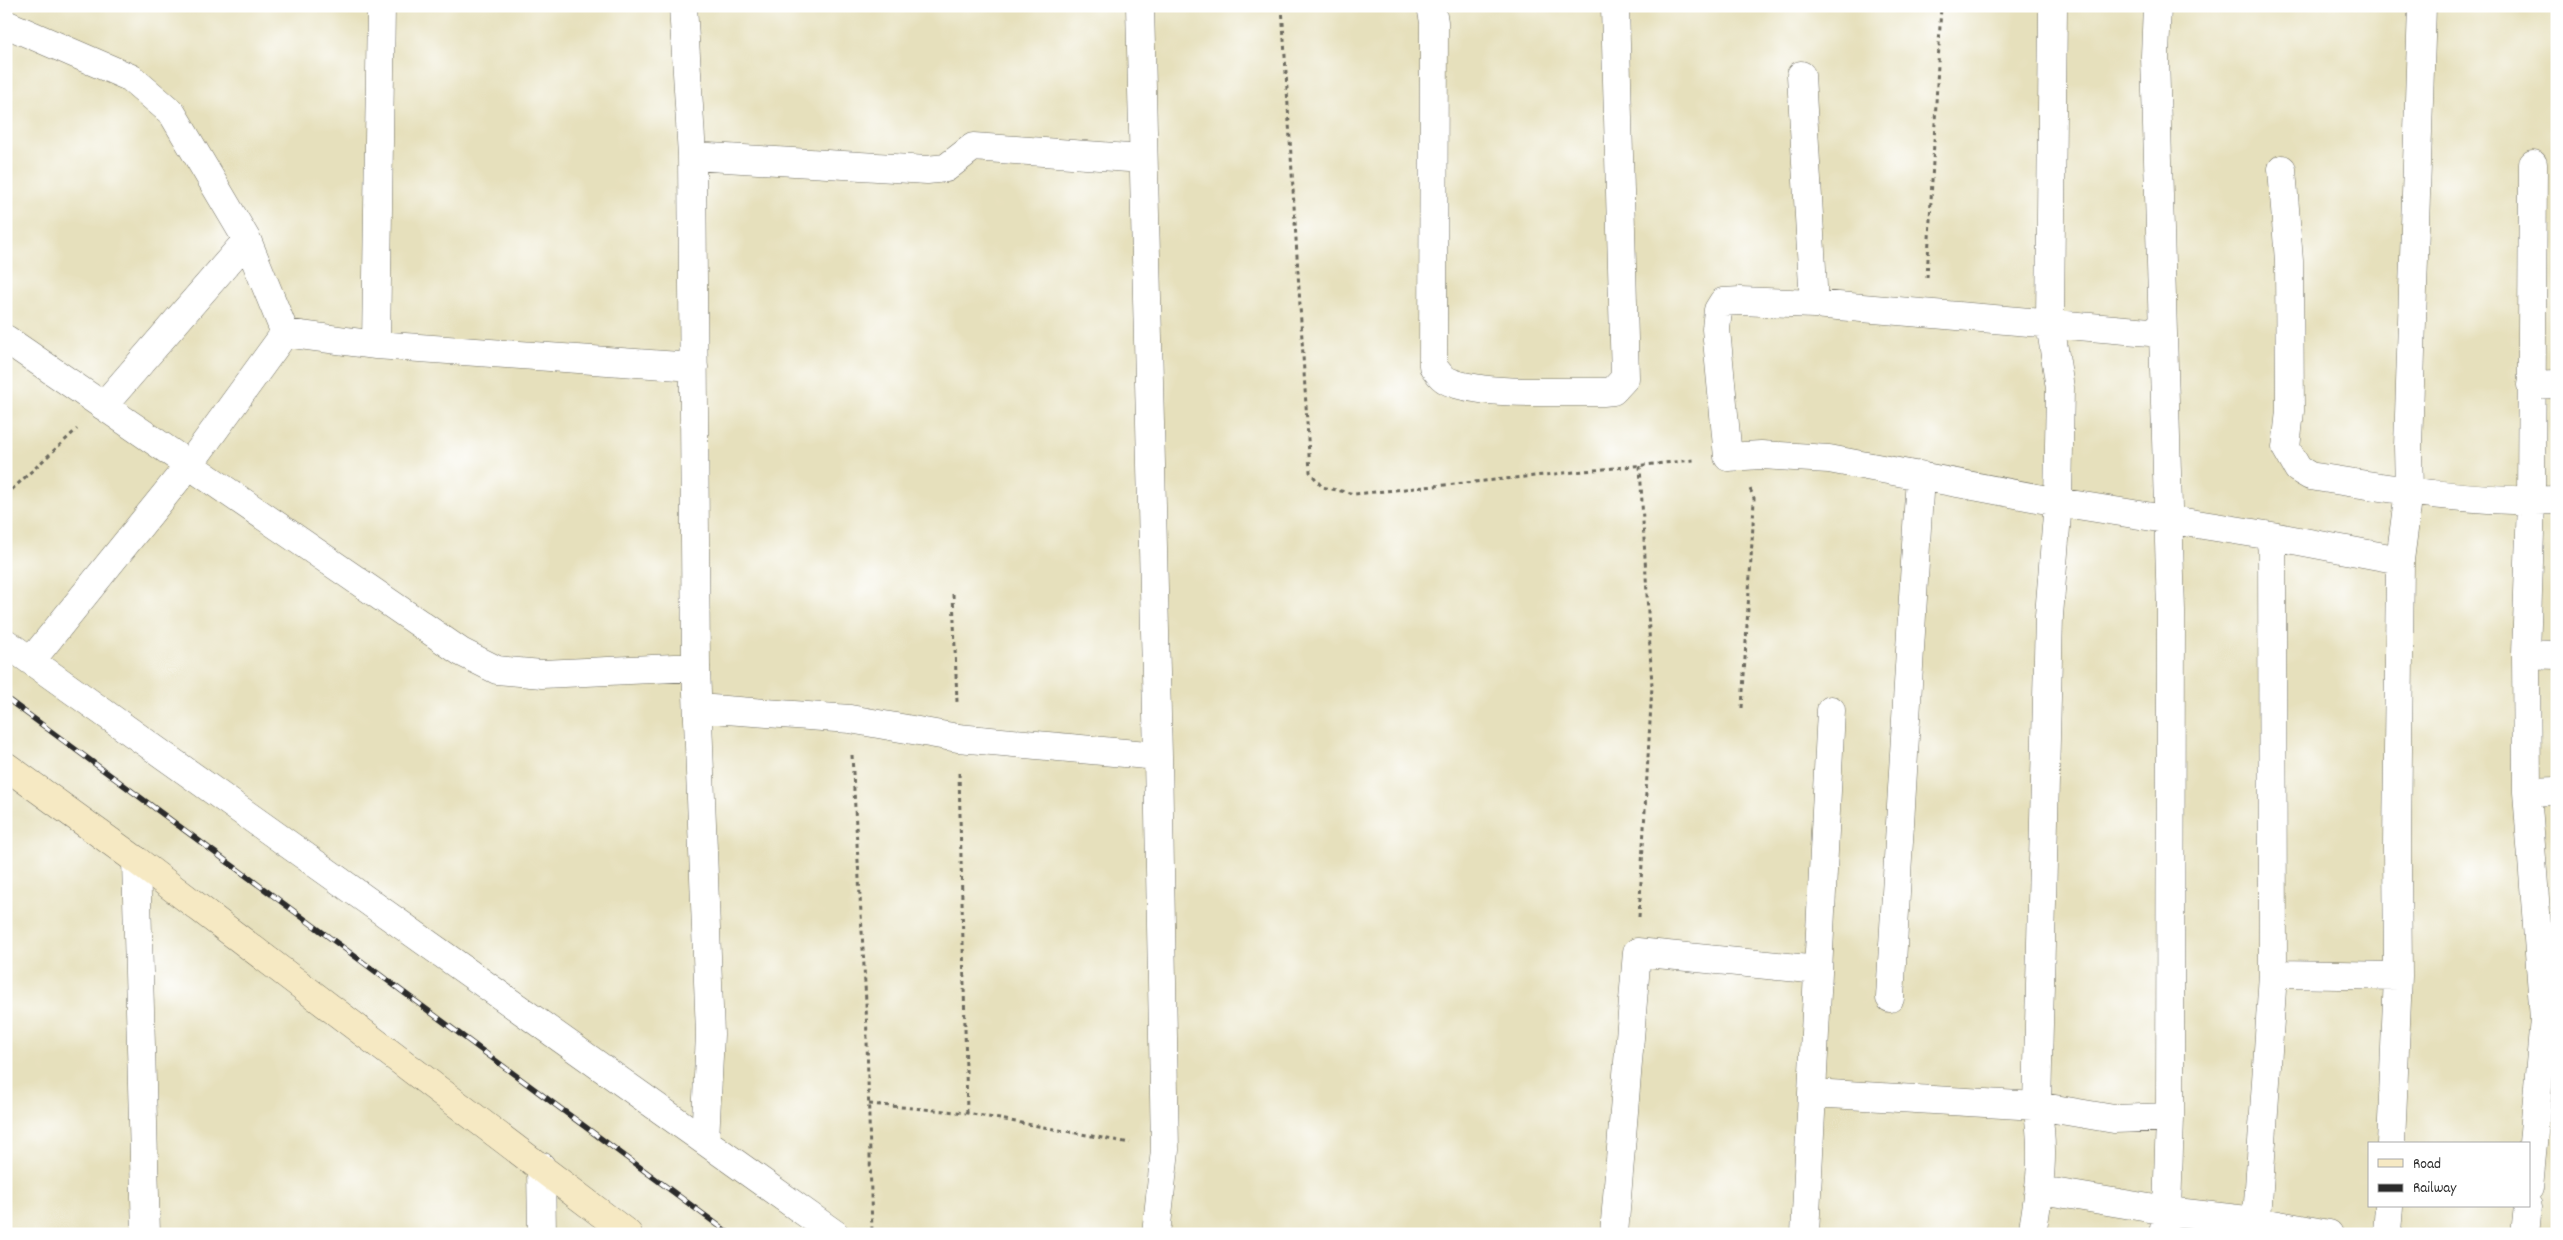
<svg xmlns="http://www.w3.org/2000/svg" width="2563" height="1240" viewBox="0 0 2563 1240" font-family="Dekko,sans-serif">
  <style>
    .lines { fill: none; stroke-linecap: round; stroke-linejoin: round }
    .minor-casing { stroke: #6c6a5e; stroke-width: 29 }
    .secondary-casing { stroke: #6c6a5e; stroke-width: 29 }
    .path { stroke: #6c6a5e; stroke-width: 3; stroke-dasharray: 4 4; stroke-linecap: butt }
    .minor { stroke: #fff; stroke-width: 28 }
    .secondary { stroke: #f6e9c3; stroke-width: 28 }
    .rail-casing { stroke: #2b2b2b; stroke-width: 5.5 }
    .rail { stroke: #fff; stroke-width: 4; stroke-dasharray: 11; stroke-linecap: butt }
  </style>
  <rect width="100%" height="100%" fill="#fff"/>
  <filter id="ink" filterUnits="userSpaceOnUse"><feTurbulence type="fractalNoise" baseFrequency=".02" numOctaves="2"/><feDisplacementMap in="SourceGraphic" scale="10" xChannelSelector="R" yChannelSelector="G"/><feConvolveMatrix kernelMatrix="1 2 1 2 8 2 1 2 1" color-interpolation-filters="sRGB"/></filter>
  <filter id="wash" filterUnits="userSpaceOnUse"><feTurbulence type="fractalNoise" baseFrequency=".0096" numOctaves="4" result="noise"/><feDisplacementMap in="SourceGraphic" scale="20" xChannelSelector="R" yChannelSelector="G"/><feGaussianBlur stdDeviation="1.12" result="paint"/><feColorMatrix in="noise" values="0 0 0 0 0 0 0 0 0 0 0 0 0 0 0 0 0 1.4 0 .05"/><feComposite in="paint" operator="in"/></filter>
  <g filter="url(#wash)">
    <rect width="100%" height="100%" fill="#e6e0bc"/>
  </g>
  <g filter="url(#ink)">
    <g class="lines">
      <defs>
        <path id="minor" d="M683 6 692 156 696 667 710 1034 705 1141
          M1140 6 1158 756
          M1431 6 1434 22 1433 366C1439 374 1443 380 1453 383 1491 396 1561 391 1603 392L1613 391 1625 378 1615 6
          M2157 6 2155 56 2171 611 2170 1117 2167 1211 2163 1234
          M6 24 131 78 172 113 247 240 285 333
          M1801 75 1814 304
          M692 156 927 170 946 168 973 147 1143 159
          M2282 169 2289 261 2290 411 2286 448 2298 469 2310 476C2391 489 2474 503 2557 500
          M285 333 376 345 694 367
          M2162 333 1814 304 1740 301 1723 302 1718 310 1716 329 1728 457 1761 455 1829 459 2058 502 2272 536 2400 560
          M6 339 461 652 497 670 542 674 696 667
          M376 345 381 6
          M2531 385 2557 384
          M103 406 247 240
          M6 643 835 1234
          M2526 654 2557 655
          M31 661 189 465 285 333
          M698 708 850 719 958 738 1158 756 1165 1150 1156 1234
          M2527 792 2557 791
          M136 860 146 1234
          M2273 974 2398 976
          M1890 998 1920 475
          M1812 1093 2037 1106 2114 1119 2170 1117
          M2391 1144 2398 976 2397 847 2400 560 2409 491 2408 447 2422 6
          M541 1166 542 1234
          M2529 1188 2544 1019 2527 792 2526 654 2531 501 2533 164
          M2041 1190 2167 1211 2256 1221 2329 1234
          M1614 1234 1637 952 1818 970
          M1805 1234 1831 710
          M2032 1234C2040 1190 2045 1150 2037 1106L2049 616 2058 502 2060 388 2050 323 2053 6
          M2256 1234 2273 974 2272 536
          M2387 1234 2389 1206
          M2525 1234 2528 1206"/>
        <path id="secondary" d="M6 766 136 860 628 1234"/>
      </defs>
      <use href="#minor" class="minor-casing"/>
      <use href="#secondary" class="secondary-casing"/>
      <path class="path" d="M1282 6 1310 472 1322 487 1355 494 1694 460
        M1927 278 1941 6
        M6 495 77 429
        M953 594 957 702
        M1742 708 1753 525 1754 498 1750 489
        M852 755 866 1002 872 1233
        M959 773 967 1113
        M1639 917 1652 686 1640 466
        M869 1104 967 1113 1130 1143"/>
      <use href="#minor" class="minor"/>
      <use href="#secondary" class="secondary"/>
      <defs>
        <path id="rail" d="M6 698 730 1234"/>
      </defs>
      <use href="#rail" class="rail-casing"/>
      <use href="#rail" class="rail"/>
    </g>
  </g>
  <rect width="2563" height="1240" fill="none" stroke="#fff" stroke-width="25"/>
  <rect x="2368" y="1142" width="162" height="65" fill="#ffffff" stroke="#aaaaaa"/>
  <rect x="2378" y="1159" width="25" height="8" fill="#f6e9c3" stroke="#aaaaaa"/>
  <text x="2413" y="1168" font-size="15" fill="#2b2b2b">Road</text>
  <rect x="2378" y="1184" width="25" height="8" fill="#2b2b2b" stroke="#aaaaaa"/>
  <text x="2413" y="1192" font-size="15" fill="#2b2b2b">Railway</text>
</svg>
